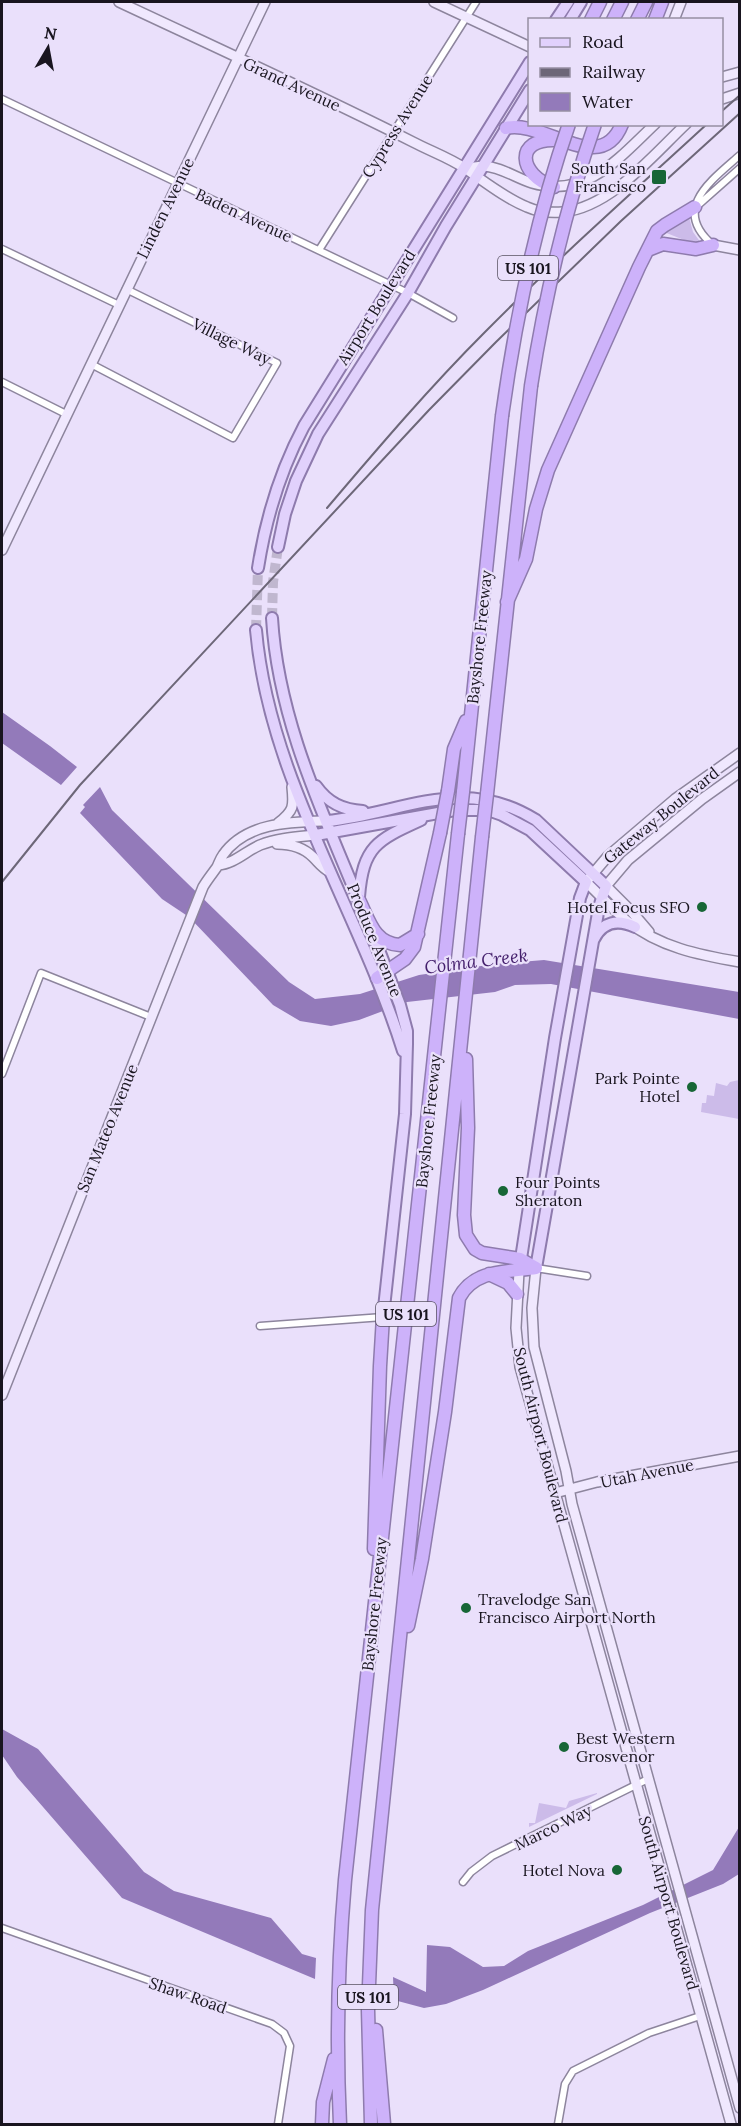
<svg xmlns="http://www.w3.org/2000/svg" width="741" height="2126" viewBox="0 0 741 2126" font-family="Lora,serif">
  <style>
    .green { fill: #ccbbe9 }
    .water { fill: #937aba }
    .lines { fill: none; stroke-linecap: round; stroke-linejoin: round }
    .primary-tunnel { stroke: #c0b7cf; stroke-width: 10; stroke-dasharray: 10 5; stroke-linecap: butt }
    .street-casing { stroke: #8d859d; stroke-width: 9 }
    .secondary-casing { stroke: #8d859d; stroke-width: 12 }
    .primary-casing { stroke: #8e7bad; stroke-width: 14 }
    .highway-casing { stroke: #8e7bad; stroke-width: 15 }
    .street { stroke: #fff; stroke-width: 6 }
    .secondary { stroke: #f0e8fe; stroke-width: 9 }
    .primary { stroke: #e1d1fc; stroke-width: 10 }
    .highway { stroke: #cdb2fa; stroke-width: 12 }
    .rail { stroke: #6d6778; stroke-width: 2 }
    .highway-bridge-casing { stroke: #8e7bad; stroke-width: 15; stroke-linecap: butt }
    .highway-bridge { stroke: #cdb2fa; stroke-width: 12 }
    .poi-dot { fill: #176636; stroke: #eae0fb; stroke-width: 2 }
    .labels { text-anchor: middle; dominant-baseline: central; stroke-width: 4.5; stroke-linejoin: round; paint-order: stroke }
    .shield { fill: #eae0fb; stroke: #585261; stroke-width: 1.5 }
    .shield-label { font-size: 15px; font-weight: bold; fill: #19151f }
    .street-label { font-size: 16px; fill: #19151f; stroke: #eae0fb }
    .poi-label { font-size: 16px; fill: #19151f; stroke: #eae0fb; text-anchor: end }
    .water-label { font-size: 18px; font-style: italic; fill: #441f6c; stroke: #eae0fb }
  </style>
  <rect width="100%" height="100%" fill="#eae0fb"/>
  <path class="green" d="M689 217 693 232 701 243 699 244 684 240 664 232Z
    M739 1080V1119L701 1112 702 1103H706L707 1095 714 1096 716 1083 727 1086 730 1082Z
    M597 1793V1794L529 1827V1823H535L539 1803 566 1808 569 1801Z"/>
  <path class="water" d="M2 712 50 746 77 767 61 785 2 743Z
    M100 787 112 810 289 982 315 999 360 994 419 975 495 964 544 960 739 992V1019L551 984 515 985 495 992 407 1002 359 1020 331 1026 300 1021 273 1005 189 917 162 899 80 813 85 807 83 805Z
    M2 1729 38 1749 144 1872 174 1891 271 1918 302 1954 316 1958 315 1979 122 1898 17 1777 2 1755Z
    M739 1827V1874L723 1884 650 1913 483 1990 446 2004 424 2008 394 2000 393 1977 426 1992 427 1945 450 1947 483 1967 504 1966 528 1951 643 1905 713 1870Z"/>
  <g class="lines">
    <path class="primary-tunnel" d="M272 618 273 582 278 547
      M256 630 258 568"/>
    <defs>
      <path id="street" d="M2 99 408 293 453 318
        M696 207 740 168
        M713 245C670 209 712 180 740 155
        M2 249 119 305
        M319 250 476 2
        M91 364 233 438 277 363 126 289
        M2 382 66 414
        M2 1074 41 973 151 1017
        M536 1268 587 1276
        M260 1326 383 1317
        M463 1882 471 1872 492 1856 648 1779
        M2 1928 272 2024 284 2033 290 2046 278 2124
        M558 2124 565 2084 573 2071 649 2033 700 2016"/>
      <path id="secondary" d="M119 2C217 48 316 93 413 142 430 151 450 158 466 169 485 182 505 198 527 207 538 212 551 213 563 212 611 207 652 156 686 124
        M434 2 530 47
        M674 20 681 2
        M722 77 740 72
        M722 99 740 93
        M465 169C471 168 478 166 484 166 501 167 516 178 532 183 586 199 619 158 655 124
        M713 245 740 250
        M2 550 265 2
        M740 753 675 799 608 856 586 882C600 895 612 909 627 921 659 947 699 955 740 962
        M278 823C294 811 294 806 292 787
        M277 844C290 844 303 847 313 857 319 863 322 868 330 872
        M218 865C234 864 246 851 260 845 278 838 297 837 316 835
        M649 932 632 912 606 886 628 860 702 799 740 772
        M536 1268 532 1308 534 1347 566 1471 572 1504 740 2108
        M519 1271 516 1328 520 1367 731 2124
        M2 1395 203 887C207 880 212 874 217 867 219 863 220 859 223 855 246 822 291 822 327 821
        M555 1493 597 1482 740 1456"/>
      <path id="primary" d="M556 20 568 2
        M570 20 581 2
        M278 547 285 514 296 481 318 434 408 293 446 226 530 90
        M258 568C266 517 280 471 304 426L530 62
        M272 618C278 720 323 813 361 906
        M256 630C269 779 359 910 403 1051
        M316 786C328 803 343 810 363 811
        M327 821C404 813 462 774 536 820L606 886 599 907 536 1268
        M316 835 455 810H488L502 815 530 830 586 882 580 898 555 1038 520 1265
        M359 897C363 846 377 840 421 820
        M371 929 400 1005 407 1031V1044L405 1114 383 1317
        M594 939C603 921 618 919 635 927"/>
      <path id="highway" d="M591 20 600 2
        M613 20 622 2
        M637 20 646 2
        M655 20 662 2
        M506 128C543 119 601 178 622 124
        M554 187C518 175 514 138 556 140
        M648 250 663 244 696 249 713 245
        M507 602 526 559 536 509 548 470 639 267 657 231 665 225 695 207
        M448 791 454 749 466 721
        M463 792 502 416
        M487 794 531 386
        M359 900C369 920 374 944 400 945L418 934
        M377 978 405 959 414 947 440 833
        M466 1059 468 1128 464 1215 466 1235 475 1249 482 1253 520 1259 536 1268
        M489 1274 508 1283 517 1294
        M374 1549 380 1366 383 1317
        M408 1626 422 1559 445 1412 459 1298C474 1269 507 1272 536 1268
        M376 2030 384 2124
        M322 2124 323 2102 334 2059
        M340 2124C336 2043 338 1961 345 1880L458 834
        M371 2124 368 2010 372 1910 482 837"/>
    </defs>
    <use href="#street" class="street-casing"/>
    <use href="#secondary" class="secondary-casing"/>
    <use href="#primary" class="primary-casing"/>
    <use href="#highway" class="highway-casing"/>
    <use href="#street" class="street"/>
    <use href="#secondary" class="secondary"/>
    <use href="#primary" class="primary"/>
    <use href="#highway" class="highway"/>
    <path class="rail" d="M722 111 740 95
      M327 508C378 448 429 388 485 332 556 260 632 193 707 124
      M2 882 80 785 429 410 496 342 621 221 740 113"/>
    <defs>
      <path id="highway-bridge" d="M531 386C545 296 565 210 595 124
        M502 416C516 316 536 219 569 124
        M440 833 448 791
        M458 834 463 792
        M482 837 487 794"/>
    </defs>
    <use href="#highway-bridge" class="highway-bridge-casing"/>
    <use href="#highway-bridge" class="highway-bridge"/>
  </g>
  <g class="poi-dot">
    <rect x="651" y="169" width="16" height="16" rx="3"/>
    <circle cx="702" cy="907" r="6"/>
    <circle cx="692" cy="1087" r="6"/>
    <circle cx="503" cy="1191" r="6"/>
    <circle cx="466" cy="1608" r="6"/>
    <circle cx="564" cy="1747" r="6"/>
    <circle cx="617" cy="1870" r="6"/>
  </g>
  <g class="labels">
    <g class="shield">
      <rect x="498" y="256" width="60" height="24" rx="4.5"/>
      <rect x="376" y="1302" width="60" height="24" rx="4.5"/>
      <rect x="338" y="1985" width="60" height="24" rx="4.5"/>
    </g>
    <g class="shield-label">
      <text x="528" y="268">US 101</text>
      <text x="406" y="1314">US 101</text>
      <text x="368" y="1997">US 101</text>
    </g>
    <g class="street-label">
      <text transform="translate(292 84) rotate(25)">Grand Avenue</text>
      <text transform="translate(397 126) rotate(-58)">Cypress Avenue</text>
      <text transform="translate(165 208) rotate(-64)">Linden Avenue</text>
      <text transform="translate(244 215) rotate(25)">Baden Avenue</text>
      <text transform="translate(376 307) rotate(-58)">Airport Boulevard</text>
      <text transform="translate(232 341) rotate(26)">Village Way</text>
      <text transform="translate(479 637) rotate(-84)">Bayshore Freeway</text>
      <text transform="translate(661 815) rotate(-39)">Gateway Boulevard</text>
      <text transform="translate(375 940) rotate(68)">Produce Avenue</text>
      <text transform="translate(428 1121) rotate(-84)">Bayshore Freeway</text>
      <text transform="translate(107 1128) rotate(-68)">San Mateo Avenue</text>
      <text transform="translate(541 1435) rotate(76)">South Airport Boulevard</text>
      <text transform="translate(647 1473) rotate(-11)">Utah Avenue</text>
      <text transform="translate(374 1604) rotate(-84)">Bayshore Freeway</text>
      <text transform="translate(553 1827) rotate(-26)">Marco Way</text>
      <text transform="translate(669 1903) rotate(74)">South Airport Boulevard</text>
      <text transform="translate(188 1995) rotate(19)">Shaw Road</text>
    </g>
    <g class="poi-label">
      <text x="646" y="168">South San<tspan x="646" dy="18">Francisco</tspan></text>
      <text x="690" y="907">Hotel Focus SFO</text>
      <text x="680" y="1078">Park Pointe<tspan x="680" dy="18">Hotel</tspan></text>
      <text x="515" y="1182" text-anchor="start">Four Points<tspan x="515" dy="18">Sheraton</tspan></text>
      <text x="478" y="1599" text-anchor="start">Travelodge San<tspan x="478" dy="18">Francisco Airport North</tspan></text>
      <text x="576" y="1738" text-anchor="start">Best Western<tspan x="576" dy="18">Grosvenor</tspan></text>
      <text x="605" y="1870">Hotel Nova</text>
    </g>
    <g class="water-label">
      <text transform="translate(476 961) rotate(-7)">Colma Creek</text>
    </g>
  </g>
  <rect width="741" height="2126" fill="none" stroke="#19151f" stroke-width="6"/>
  <rect x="528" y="18" width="195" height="108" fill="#eae0fb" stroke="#968fa3" stroke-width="1.5"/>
  <rect x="540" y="38" width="30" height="9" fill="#e1d1fc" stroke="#968fa3" stroke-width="1.5"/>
  <text x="582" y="48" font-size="18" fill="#19151f">Road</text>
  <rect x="540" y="68" width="30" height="9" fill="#6d6778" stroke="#968fa3" stroke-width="1.5"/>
  <text x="582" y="78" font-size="18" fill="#19151f">Railway</text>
  <rect x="540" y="93" width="30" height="18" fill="#937aba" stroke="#968fa3" stroke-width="1.5"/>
  <text x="582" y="108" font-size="18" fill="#19151f">Water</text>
  <g transform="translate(48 48) rotate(10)" stroke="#eae0fb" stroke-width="4.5" paint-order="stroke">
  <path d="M0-4.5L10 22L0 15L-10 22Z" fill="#19151f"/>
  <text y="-9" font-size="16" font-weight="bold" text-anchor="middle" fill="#19151f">N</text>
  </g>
</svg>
